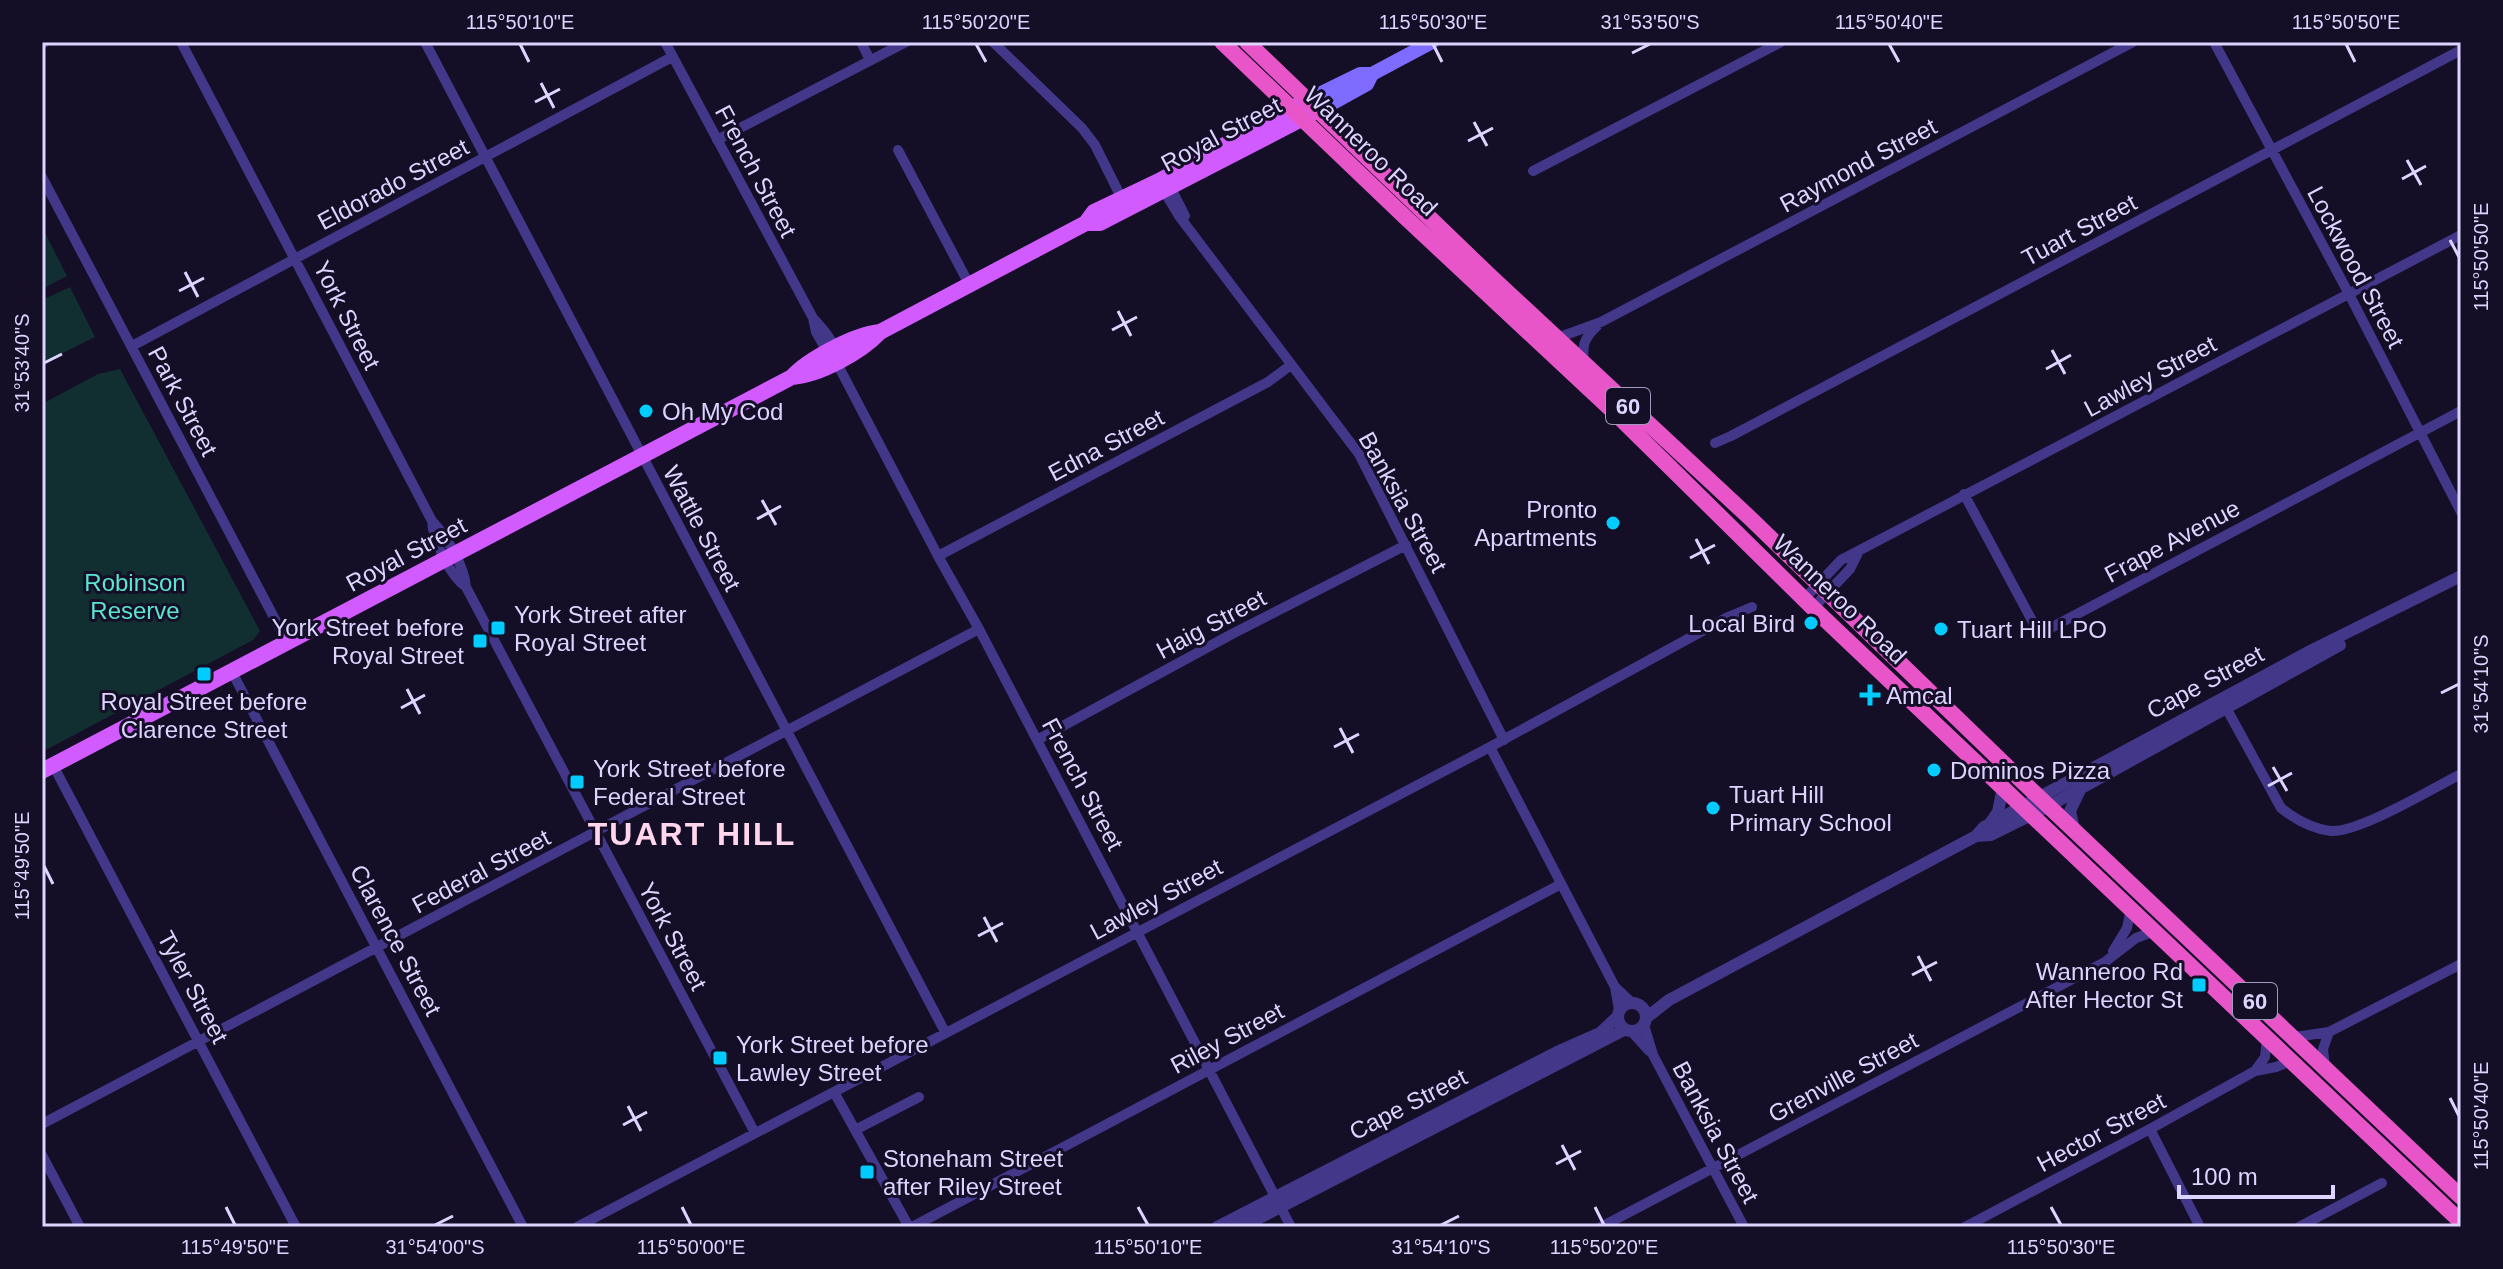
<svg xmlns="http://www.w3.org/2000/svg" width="2503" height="1269" viewBox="0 0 2503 1269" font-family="Arial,sans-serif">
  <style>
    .green { fill: #112f31 }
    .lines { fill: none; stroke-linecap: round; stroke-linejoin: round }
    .minor { stroke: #423788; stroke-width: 10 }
    .tertiary { stroke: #423788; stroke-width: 12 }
    .secondary { stroke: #7e6bff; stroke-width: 14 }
    .primary { stroke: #d25bff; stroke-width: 16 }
    .trunk { stroke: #e855c8; stroke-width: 16 }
    .ticks { fill: none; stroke: #ddd4ff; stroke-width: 3 }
    .poi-dot { fill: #0cf; stroke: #150e27; stroke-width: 3 }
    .labels { text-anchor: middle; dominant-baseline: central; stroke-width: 6; stroke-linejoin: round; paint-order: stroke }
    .shield { fill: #150e27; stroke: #a199be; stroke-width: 2 }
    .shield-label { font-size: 22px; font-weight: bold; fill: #ddd4ff }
    .street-label { font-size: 24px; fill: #ddd4ff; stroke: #150e27 }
    .poi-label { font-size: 24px; fill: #ddd4ff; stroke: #150e27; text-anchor: start }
    .park-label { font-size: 24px; fill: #5ae5d1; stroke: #150e27 }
    .district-label { font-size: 32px; font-weight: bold; letter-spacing: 2px; fill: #ffd6ec; stroke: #150e27 }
    .neatline { fill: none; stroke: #ddd4ff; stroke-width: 3 }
    .ticks-label { font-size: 20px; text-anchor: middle; fill: #ddd4ff }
  </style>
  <rect width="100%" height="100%" fill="#150e27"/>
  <path class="green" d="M42 227 67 276 42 289Z
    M70 287 95 337 45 362 42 357V300Z
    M120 369 260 631 253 640 42 752V404L98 374Z"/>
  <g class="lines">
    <path class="minor" d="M181 42 432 521C447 537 464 565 466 587L755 1133
      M425 42 945 1032
      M665 42 813 318 816 332 829 355
      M861 42 870 60
      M993 42 1082 128 1095 145 1124 203
      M2214 42 2349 294 2461 512
      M42 44 45 42
      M717 140 906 42
      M898 150 969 284
      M1533 171 1781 42
      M42 177 288 644
      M1169 184 1185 216
      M1161 186 1179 216 1359 454 1504 740
      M813 318C822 328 832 338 835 351 837 359 837 364 841 371L938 556 979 629 1291 1227
      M1557 338 1601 322 2133 42
      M132 346 672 57
      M1584 364C1582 346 1583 339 1597 326
      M1715 443 1731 436 2461 50
      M1964 494 2036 628 2045 631 2461 411
      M432 521C433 540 450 576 466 587
      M938 556 1268 382 1291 365
      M1804 599 1841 560 2461 235
      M1813 608 1850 569 1858 553
      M232 672 523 1227
      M2224 704 2281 808C2295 819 2313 829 2331 831 2359 833 2433 788 2461 774
      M1037 740 1232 634 1406 545
      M1490 747 1615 987 1619 1010
      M53 765 296 1227
      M2113 951 2127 928 2131 908
      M1615 987 1632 1003
      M1644 1025 1653 1055 1744 1227
      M1631 1031 1649 1051
      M2295 1037 2329 1032 2461 964
      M2325 1067 2323 1049 2329 1032
      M2255 1071 2265 1057 2267 1038
      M834 1092 909 1227
      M42 1124 979 629
      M2150 1129 2200 1227
      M855 1130 919 1097
      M42 1155 80 1227
      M577 1227 1490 747 1728 617 1752 607
      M912 1227 1561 884
      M1601 1227 2105 962 2136 938 2155 931
      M1965 1227 2150 1129 2255 1071 2276 1067 2291 1061
      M2299 1227 2382 1183"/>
    <path class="tertiary" d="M1991 822 1998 812 2003 787
      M2074 829 2070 811 2081 788
      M1976 836 1991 835 2049 806 2340 645
      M1618 1017a14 14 0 1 1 28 0a14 14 0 1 1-28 0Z
      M1646 1018 1669 1000 1976 836 1984 827 2312 650 2461 576
      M1217 1227 1557 1052 1600 1033 1617 1017
      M1242 1227 1624 1030"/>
    <path class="secondary" d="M1309 99 1360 74H1372
      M1320 110 1367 84 1372 74 1432 42"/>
    <path class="primary" d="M1086 223H1100L1311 114
      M792 377C820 375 861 352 880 332L1086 223 1094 212 1159 181 1309 99
      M42 771 792 377C808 359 856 334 880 332"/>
    <path class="trunk" d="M1222 42 1405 217 1617 415 1813 608 2461 1222
      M1247 42 1488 274 1751 519 2023 782 2461 1197"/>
  </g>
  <path class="ticks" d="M520 44 529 62M976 44 986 62M1433 44 1442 62M1889 44 1899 62M2346 44 2355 62M1632 53 1650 44M541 83 554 108M535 102 560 89M1474 122 1487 146M1468 141 1493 128M2407 160 2421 185M2402 179 2426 166M2450 240 2459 257M185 272 198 297M179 291 204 278M1118 311 1131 336M1112 330 1137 317M2052 350 2065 374M44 363 62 354M2046 369 2071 355M762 500 776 525M757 519 781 506M1696 539 1709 564M1690 558 1715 545M407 689 420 714M2441 693 2459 684M401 708 425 695M1340 728 1353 753M1334 747 1359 734M2273 767 2287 791M2268 786 2292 773M44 866 53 884M984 917 997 942M978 936 1003 923M1918 956 1931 981M1912 975 1937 962M2450 1098 2459 1116M628 1106 641 1131M623 1125 647 1112M1562 1145 1575 1170M1556 1164 1581 1151M226 1207 235 1225M682 1207 691 1225M1138 1207 1148 1225M1595 1207 1604 1225M2051 1207 2061 1225M435 1225 453 1216M1441 1225 1459 1216"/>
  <g class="poi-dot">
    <circle cx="646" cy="411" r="8"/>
    <circle cx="1613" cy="523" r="8"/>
    <circle cx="1811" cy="623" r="8"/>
    <rect x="490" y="620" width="16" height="16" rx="4"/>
    <circle cx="1941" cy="629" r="8"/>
    <rect x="472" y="633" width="16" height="16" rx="4"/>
    <rect x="196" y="666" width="16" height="16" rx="4"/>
    <path d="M1866 683h8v8h8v8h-8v8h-8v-8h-8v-8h8z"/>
    <circle cx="1934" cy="770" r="8"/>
    <rect x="569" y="774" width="16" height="16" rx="4"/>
    <circle cx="1713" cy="808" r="8"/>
    <rect x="2191" y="977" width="16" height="16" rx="4"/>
    <rect x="712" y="1050" width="16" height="16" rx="4"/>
    <rect x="859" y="1164" width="16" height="16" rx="4"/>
  </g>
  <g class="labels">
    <g class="shield">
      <rect x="1606" y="388" width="44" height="36" rx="6"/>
      <rect x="2233" y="983" width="44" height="36" rx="6"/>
    </g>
    <g class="shield-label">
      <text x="1628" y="406">60</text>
      <text x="2255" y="1001">60</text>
    </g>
    <g class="street-label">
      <text transform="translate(1221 134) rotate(-28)">Royal Street</text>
      <text transform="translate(1371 151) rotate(44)">Wanneroo Road</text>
      <text transform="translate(1858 165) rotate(-28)">Raymond Street</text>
      <text transform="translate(756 171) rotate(62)">French Street</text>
      <text transform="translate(393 184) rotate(-28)">Eldorado Street</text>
      <text transform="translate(2079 230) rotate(-28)">Tuart Street</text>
      <text transform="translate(2356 267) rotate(62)">Lockwood Street</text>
      <text transform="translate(347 315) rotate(63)">York Street</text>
      <text transform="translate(2150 376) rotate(-28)">Lawley Street</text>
      <text transform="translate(183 401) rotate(62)">Park Street</text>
      <text transform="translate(1106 445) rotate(-28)">Edna Street</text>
      <text transform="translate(1403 502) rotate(61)">Banksia Street</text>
      <text transform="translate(702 528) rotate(62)">Wattle Street</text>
      <text transform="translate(2172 541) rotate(-28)">Frape Avenue</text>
      <text transform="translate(406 554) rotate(-28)">Royal Street</text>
      <text transform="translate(1840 599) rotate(44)">Wanneroo Road</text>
      <text transform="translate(1211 624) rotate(-28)">Haig Street</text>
      <text transform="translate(2205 682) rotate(-28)">Cape Street</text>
      <text transform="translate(1083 784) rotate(62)">French Street</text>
      <text transform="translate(481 871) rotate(-28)">Federal Street</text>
      <text transform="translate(1156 899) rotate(-28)">Lawley Street</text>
      <text transform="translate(673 936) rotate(62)">York Street</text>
      <text transform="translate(396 940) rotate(62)">Clarence Street</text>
      <text transform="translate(193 987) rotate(62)">Tyler Street</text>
      <text transform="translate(1227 1038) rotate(-28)">Riley Street</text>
      <text transform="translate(1843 1077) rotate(-28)">Grenville Street</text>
      <text transform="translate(1408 1104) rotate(-27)">Cape Street</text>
      <text transform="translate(1716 1132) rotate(62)">Banksia Street</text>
      <text transform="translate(2101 1132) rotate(-28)">Hector Street</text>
    </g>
    <g class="poi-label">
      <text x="662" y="411">Oh My Cod</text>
      <text x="1597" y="509" text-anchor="end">Pronto<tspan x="1597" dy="28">Apartments</tspan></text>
      <text x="514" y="614">York Street after<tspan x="514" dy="28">Royal Street</tspan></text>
      <text x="1795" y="623" text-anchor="end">Local Bird</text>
      <text x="464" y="627" text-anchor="end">York Street before<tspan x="464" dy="28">Royal Street</tspan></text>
      <text x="1957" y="629">Tuart Hill LPO</text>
      <text x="1886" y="695">Amcal</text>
      <text x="204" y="701" text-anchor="middle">Royal Street before<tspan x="204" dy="28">Clarence Street</tspan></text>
      <text x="593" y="768">York Street before<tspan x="593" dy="28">Federal Street</tspan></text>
      <text x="1950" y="770">Dominos Pizza</text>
      <text x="1729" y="794">Tuart Hill<tspan x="1729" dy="28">Primary School</tspan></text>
      <text x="2183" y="971" text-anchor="end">Wanneroo Rd<tspan x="2183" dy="28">After Hector St</tspan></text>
      <text x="736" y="1044">York Street before<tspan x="736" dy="28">Lawley Street</tspan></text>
      <text x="883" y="1158">Stoneham Street<tspan x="883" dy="28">after Riley Street</tspan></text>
    </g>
    <g class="park-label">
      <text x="135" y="582">Robinson<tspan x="135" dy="28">Reserve</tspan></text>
    </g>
    <g class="district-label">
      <text x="692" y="834">TUART HILL</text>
    </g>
  </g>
  <rect width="2503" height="1269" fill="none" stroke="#150e27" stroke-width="88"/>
  <path d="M2179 1185v12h154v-12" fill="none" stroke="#ddd4ff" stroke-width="4"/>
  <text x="2191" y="1185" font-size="24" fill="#ddd4ff" stroke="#150e27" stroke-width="6" paint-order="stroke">100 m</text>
  <rect x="44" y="44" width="2415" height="1181" class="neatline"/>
  <g class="ticks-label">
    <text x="520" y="29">115°50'10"E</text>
    <text x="976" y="29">115°50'20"E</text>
    <text x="1433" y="29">115°50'30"E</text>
    <text x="1650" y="29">31°53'50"S</text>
    <text x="1889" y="29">115°50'40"E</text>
    <text x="2346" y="29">115°50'50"E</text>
    <text transform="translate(2481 257) rotate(-90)" y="7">115°50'50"E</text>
    <text transform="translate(22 363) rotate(-90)" y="7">31°53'40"S</text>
    <text transform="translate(2481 684) rotate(-90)" y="7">31°54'10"S</text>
    <text transform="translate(22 866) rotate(-90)" y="7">115°49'50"E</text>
    <text transform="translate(2481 1116) rotate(-90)" y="7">115°50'40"E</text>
    <text x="235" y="1254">115°49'50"E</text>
    <text x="435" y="1254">31°54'00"S</text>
    <text x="691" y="1254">115°50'00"E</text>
    <text x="1148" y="1254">115°50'10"E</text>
    <text x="1441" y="1254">31°54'10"S</text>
    <text x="1604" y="1254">115°50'20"E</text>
    <text x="2061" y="1254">115°50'30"E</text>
  </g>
</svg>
